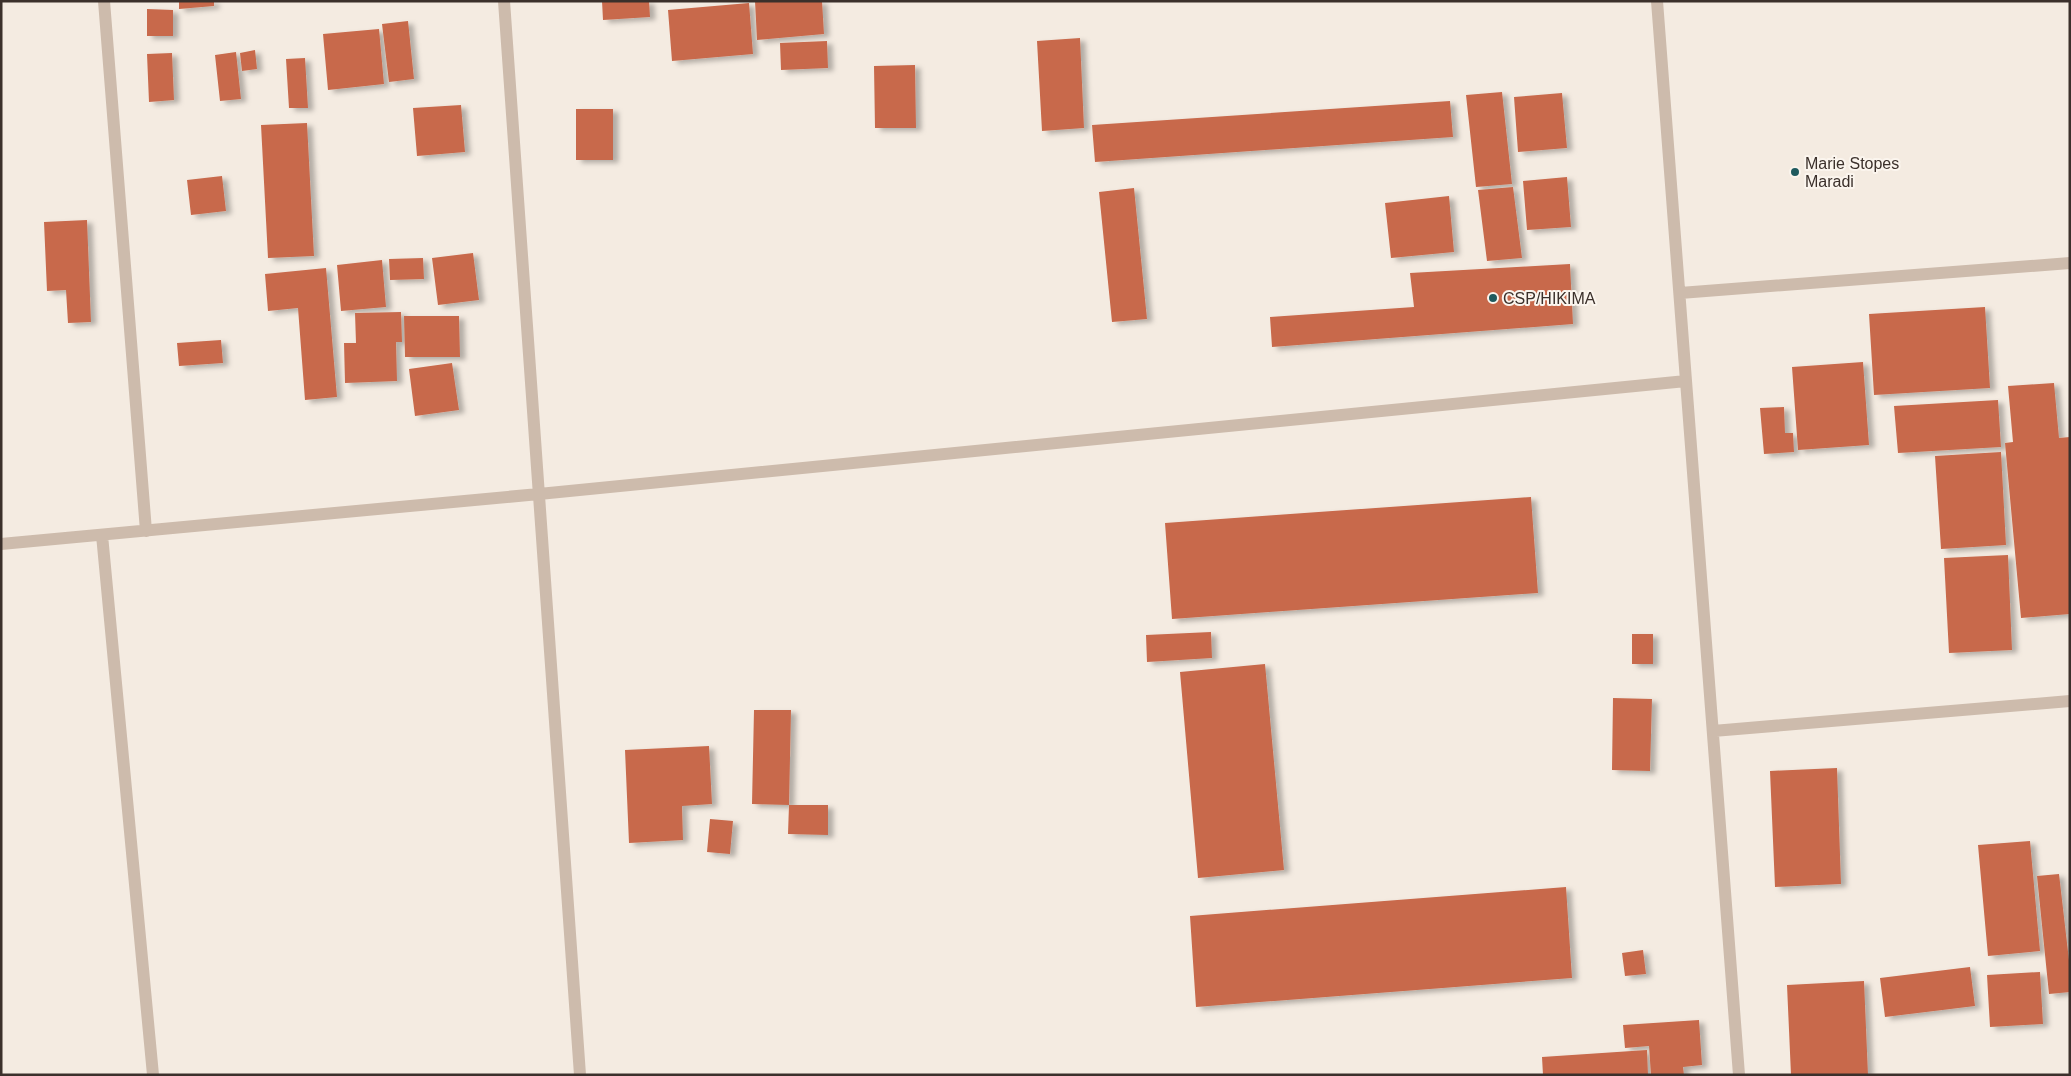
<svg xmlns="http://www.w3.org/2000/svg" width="2071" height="1076" viewBox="0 0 2071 1076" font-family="Helvetica,sans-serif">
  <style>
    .building { fill: #c8694b; filter: url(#shadow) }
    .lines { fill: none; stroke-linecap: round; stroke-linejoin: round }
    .minor { stroke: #cdbbac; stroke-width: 12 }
    .poi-dot { fill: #1f5a5e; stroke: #fbf5ee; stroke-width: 2 }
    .labels { text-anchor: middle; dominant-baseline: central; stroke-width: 4; stroke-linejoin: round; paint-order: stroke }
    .poi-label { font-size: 16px; fill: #3b302b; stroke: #fbf5ee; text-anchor: start }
  </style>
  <defs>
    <filter id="shadow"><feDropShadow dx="5.5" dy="3" stdDeviation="2.5" flood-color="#0004"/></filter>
  </defs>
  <rect width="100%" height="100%" fill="#f4ebe1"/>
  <path class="building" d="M179 1H214V6L179 9Z
    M602 1H649L650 17 603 20Z
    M755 1H822L824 34 757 40Z
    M749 3 753 54 672 61 668 10Z
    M147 9 173 10V36H147Z
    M408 21 414 79 389 82 382 24Z
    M379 29 384 84 328 90 323 34Z
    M1080 38 1084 128 1042 131 1037 41Z
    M827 41 828 68 781 70 780 43Z
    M255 50 257 69 242 71 240 53Z
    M236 52 241 99 220 101 215 55Z
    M172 53 174 100 149 102 147 54Z
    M305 58 308 108H289L286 59Z
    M915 65 916 128H875L874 66Z
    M1502 92 1512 184 1476 187 1466 95Z
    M1562 93 1567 148 1518 152 1514 97Z
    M1450 101 1453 137 1095 162 1092 125Z
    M461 105 465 152 417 156 413 108Z
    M576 109H613V160H576Z
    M307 123 314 256 268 258 261 125Z
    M222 176 226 211 191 215 187 180Z
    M1567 177 1571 227 1527 230 1523 181Z
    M1513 187 1522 258 1487 261 1478 190Z
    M1134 188 1147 319 1112 322 1099 192Z
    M1449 196 1454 252 1391 258 1385 203Z
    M87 220 91 322 68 323 66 290 47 291 44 222Z
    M473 253 479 300 438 305 432 258Z
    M423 258 424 279 390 280 389 259Z
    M382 260 386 307 341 311 337 265Z
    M1570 264 1573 324 1272 347 1270 317 1414 307 1410 273Z
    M326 268 337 397 305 400 298 308 268 311 265 274Z
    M1985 307 1990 388 1874 395 1869 314Z
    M401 312 402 342H396L397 381 345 383 344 343H356L355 313Z
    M404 316H459L460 357H405Z
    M221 340 223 363 179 366 177 343Z
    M1863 362 1869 445 1798 450 1792 367Z
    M452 363 459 410 415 416 409 369Z
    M2054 383 2059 438 2070 437V614L2021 618 2005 443 2013 442 2008 386Z
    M1998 400 2001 447 1898 453 1894 406Z
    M1784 407 1785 433H1793L1794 452 1764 454 1760 408Z
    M2001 452 2006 545 1941 549 1935 456Z
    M1531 497 1538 593 1172 619 1165 523Z
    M2008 555 2012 650 1949 653 1944 558Z
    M1211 632 1212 658 1147 662 1146 635Z
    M1632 634H1653V664H1632Z
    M1265 664 1284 870 1198 878 1180 672Z
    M1613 698 1652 699 1650 771 1612 770Z
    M754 710H791L789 805 752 804Z
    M709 746 712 804 682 806 683 840 629 843 625 750Z
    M1837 768 1841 884 1775 887 1770 771Z
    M789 805H828V835L788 834Z
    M710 819 733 821 730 854 707 852Z
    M2030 841 2040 951 1988 956 1978 845Z
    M2059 874 2070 969V992L2049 994 2037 876Z
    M1566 887 1572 978 1196 1007 1190 916Z
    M1643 950 1646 974 1625 976 1622 953Z
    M1970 967 1975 1006 1885 1017 1880 978Z
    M2040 972 2043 1024 1990 1027 1987 975Z
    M1864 981 1868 1075H1791L1787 985Z
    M1699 1020 1702 1065 1683 1067 1684 1075H1651L1649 1046 1625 1048 1623 1025Z
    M1647 1050 1648 1075H1543L1542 1057Z"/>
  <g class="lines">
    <path class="minor" d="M104 1 146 531
      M504 1 580 1075
      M1657 1 1739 1075
      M1680 293 2070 263
      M102 535 153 1075
      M1 544 539 494 1686 381
      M1713 731 2070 701"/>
  </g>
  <g class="poi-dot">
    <circle cx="1795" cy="172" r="5"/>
    <circle cx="1493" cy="298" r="5"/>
  </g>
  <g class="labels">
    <g class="poi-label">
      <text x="1805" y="163">Marie Stopes<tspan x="1805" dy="18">Maradi</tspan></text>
      <text x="1503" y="298">CSP/HIKIMA</text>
    </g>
  </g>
  <rect width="2071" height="1076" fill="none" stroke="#3b302b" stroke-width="5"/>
</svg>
